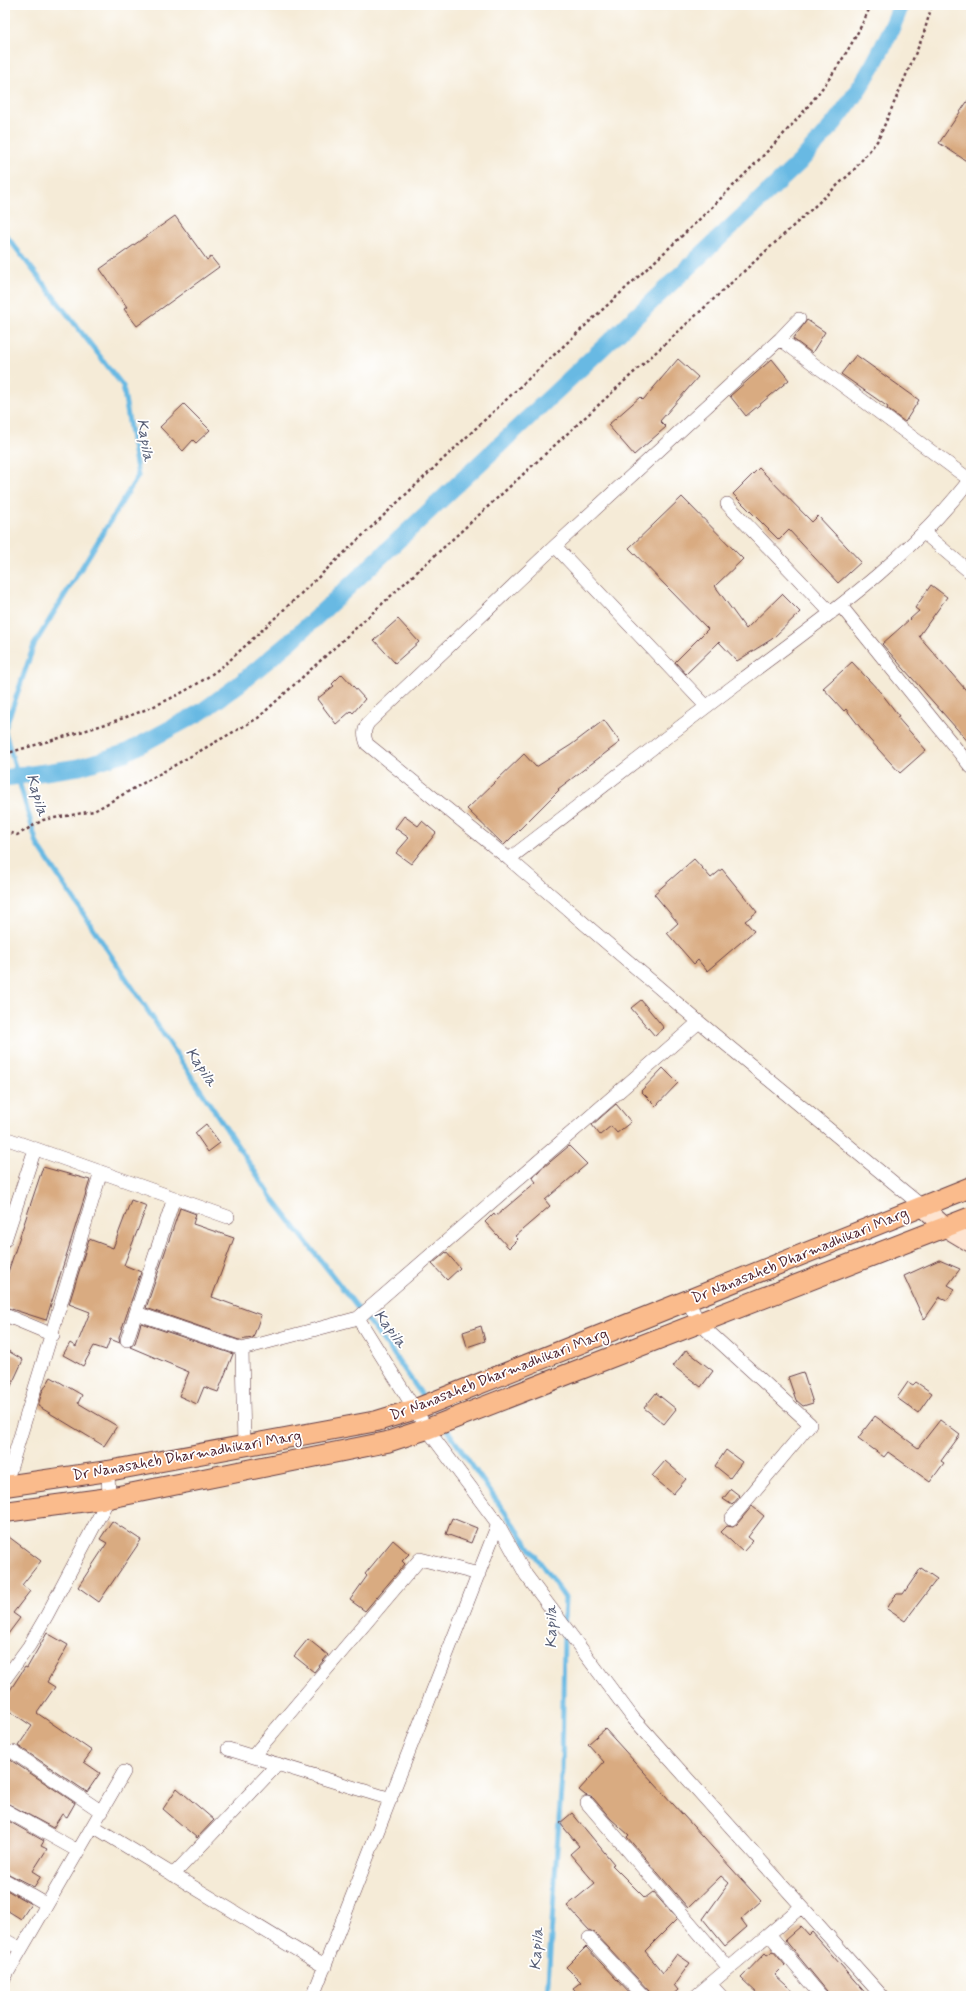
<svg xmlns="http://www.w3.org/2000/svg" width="976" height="2001" viewBox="0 0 976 2001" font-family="Mynerve,sans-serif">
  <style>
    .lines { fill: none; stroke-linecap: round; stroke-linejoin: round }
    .stream { stroke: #68b9e3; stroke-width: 5 }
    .canal { stroke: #68b9e3; stroke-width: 17 }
    .building { fill: #d9ab81 }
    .street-casing { stroke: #643e45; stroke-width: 14 }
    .secondary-casing { stroke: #643e45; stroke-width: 20 }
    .primary-casing { stroke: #643e45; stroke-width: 22 }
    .path { stroke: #643e45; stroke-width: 2.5; stroke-dasharray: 3 3; stroke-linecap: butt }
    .street { stroke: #fff; stroke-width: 13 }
    .secondary { stroke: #fde4d1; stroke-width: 18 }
    .primary { stroke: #fabb8c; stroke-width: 20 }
    .labels { text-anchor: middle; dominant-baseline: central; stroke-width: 3.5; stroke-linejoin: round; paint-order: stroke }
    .street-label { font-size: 15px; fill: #4a1f2b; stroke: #fff }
    .water-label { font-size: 16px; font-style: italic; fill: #565d75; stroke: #fff }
  </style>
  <rect width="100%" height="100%" fill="#fff"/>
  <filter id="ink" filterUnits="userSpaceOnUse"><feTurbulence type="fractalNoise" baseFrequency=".025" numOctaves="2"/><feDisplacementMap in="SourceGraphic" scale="8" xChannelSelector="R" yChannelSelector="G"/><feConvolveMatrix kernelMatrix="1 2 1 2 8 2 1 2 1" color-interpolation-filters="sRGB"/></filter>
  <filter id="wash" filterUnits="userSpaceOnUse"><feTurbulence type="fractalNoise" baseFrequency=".012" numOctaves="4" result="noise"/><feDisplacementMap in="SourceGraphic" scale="16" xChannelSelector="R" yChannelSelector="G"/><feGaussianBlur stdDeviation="0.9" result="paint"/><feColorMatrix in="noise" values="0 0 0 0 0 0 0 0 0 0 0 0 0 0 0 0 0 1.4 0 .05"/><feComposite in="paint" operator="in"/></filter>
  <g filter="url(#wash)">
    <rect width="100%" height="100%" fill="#f5ebd7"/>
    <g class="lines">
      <path class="stream" d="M5 234 123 386 138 476 34 645 5 729
        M5 732 37 844 275 1202 393 1353 426 1401
        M445 1427 565 1598 564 1621
        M547 1996 562 1775 564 1631"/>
      <path class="canal" d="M5 778 79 767 125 753 201 712 238 685 291 641 800 162C812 147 827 133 838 118 864 84 886 45 901 5"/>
    </g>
    <g id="blocks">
      <path class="building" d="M971 96V164L939 143Z
        M175 216 207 260 211 257 219 267 137 326 124 309 127 307 100 269Z
        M807 320 825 332 812 353 793 339Z
        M856 355 919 400 905 422 887 409 888 407 841 374Z
        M678 359 698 377 660 421 666 427 634 455 608 425 640 397 643 400Z
        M772 359 789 380 746 416 730 396Z
        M184 404 210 430 196 443 193 440 183 451 160 427Z
        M759 468 812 522 818 516 861 562 838 583 789 530 779 540 733 494Z
        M682 497 743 559 715 586 746 629 782 594 800 612 772 639 737 661 719 642 686 674 675 662 708 629 629 548Z
        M931 585 947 597 919 636 971 696V745L882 644 919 611 915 608Z
        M398 619 419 642 395 663 374 640Z
        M852 662 882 694 899 716 897 717 926 750 900 773 869 739 846 709 844 711 823 688Z
        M342 674 365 699 353 713 351 711 336 724 317 699 334 686 332 684Z
        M604 720 620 742 558 789 559 790 504 845 467 809 524 754 536 767 571 745Z
        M404 816 418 826 422 821 436 833 411 864 396 853 409 838 395 828Z
        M694 859 711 878 722 869 757 912 745 921 754 931 707 971 698 960 694 964 667 933 678 923 654 894Z
        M641 1000 664 1028 655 1036 631 1008Z
        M663 1068 678 1083 656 1106 641 1091Z
        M616 1104 631 1122 617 1133 611 1126 600 1135 592 1125Z
        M206 1124 220 1143 208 1152 195 1133Z
        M569 1146 587 1164 545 1200 550 1206 515 1236 518 1239 509 1248 485 1222 494 1213 496 1216 536 1182 532 1177Z
        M43 1167 90 1180 46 1320 5 1307V1281Z
        M131 1200 147 1206 124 1265 141 1272 119 1337 120 1343 110 1339 106 1350 94 1346 83 1366 63 1355 70 1343 76 1347 90 1312 69 1304 89 1239 113 1248Z
        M180 1208 196 1214 193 1224 234 1238 212 1297 261 1315 253 1338 239 1340 146 1308Z
        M446 1252 460 1268 447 1280 432 1264Z
        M939 1260 960 1269 948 1285 955 1289 947 1300 940 1297 924 1320 904 1276Z
        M141 1323 233 1354 218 1392 204 1387 197 1404 179 1396 189 1372 130 1347 135 1343Z
        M481 1326 485 1341 467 1347 463 1332Z
        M5 1349 23 1360 5 1399Z
        M686 1350 713 1371 701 1387 673 1366Z
        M803 1372 813 1403 803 1406 796 1400 788 1377Z
        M51 1377 82 1395 78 1403 117 1426 104 1446 38 1406 42 1392Z
        M908 1382 913 1385 916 1382 932 1393 918 1413 897 1398Z
        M656 1393 676 1409 664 1424 644 1408Z
        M875 1416 918 1448 940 1420 960 1435 941 1461 944 1463 930 1482 888 1452 884 1457 858 1438Z
        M726 1450 742 1462 730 1478 715 1466Z
        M665 1461 686 1479 673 1494 652 1476Z
        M731 1489 740 1496 732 1505 723 1499Z
        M752 1506 764 1516 748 1537 753 1541 743 1552 721 1532 727 1526 733 1527 737 1524Z
        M452 1518 477 1528 471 1543 446 1534Z
        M112 1521 141 1540 99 1602 78 1587 107 1543 100 1539Z
        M5 1534 41 1561 22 1585 30 1591 13 1613 20 1618 5 1638Z
        M393 1540 409 1554 402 1561 405 1564 365 1611 350 1600 367 1576 365 1574Z
        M921 1568 937 1579 905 1621 887 1609 894 1597 897 1594H903Z
        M47 1633 68 1645 47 1682 55 1687 37 1713 92 1751 84 1762 100 1773 87 1792 18 1746 32 1726 5 1708V1698L25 1667 27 1668Z
        M308 1639 328 1655 314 1672 294 1656Z
        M605 1729 761 1901 741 1919 747 1927 725 1946 703 1919 729 1883 721 1876 688 1908 627 1837 629 1835 611 1819 593 1798 585 1795 579 1790 604 1762 588 1744Z
        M5 1752 9 1759 75 1803 67 1817 62 1814 53 1828 5 1802Z
        M177 1788 214 1820 197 1838 163 1809Z
        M572 1813 614 1864 612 1865 645 1898 653 1892 677 1919 645 1951 663 1973 677 1954 690 1963 674 1985 678 1990 671 1996H651L649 1991 595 1933 589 1930 567 1906 595 1883 570 1854 579 1846 560 1823Z
        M5 1819 44 1841 41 1846 47 1849 33 1871 41 1876 34 1887 5 1872Z
        M5 1889 31 1904 21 1919 5 1909Z
        M801 1926 809 1935 812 1932 868 1996H831L785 1940Z
        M586 1947 632 1996H580L573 1988 581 1982 566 1967Z
        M773 1951 785 1965 775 1975 798 1996H760L741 1978 765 1953 767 1955Z"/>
    </g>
  </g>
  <g filter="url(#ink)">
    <use href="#blocks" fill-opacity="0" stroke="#643e45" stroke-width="1"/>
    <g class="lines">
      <defs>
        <path id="street" d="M780 339 970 480
          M727 504 831 613
          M924 533 971 573
          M555 546 706 706
          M841 606 971 767
          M509 859 367 744C364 736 363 731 368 723L555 546 780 339 799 319
          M5 1138 228 1217
          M923 1207 699 1022 509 859C586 800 662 740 739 682 821 620 908 561 971 478
          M5 1240 35 1149
          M688 1301 699 1323 810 1424 731 1519
          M136 1313 242 1349 358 1318 699 1022
          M5 1315 53 1335
          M358 1318 427 1429 498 1524 526 1575 633 1718 882 1996
          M127 1340 174 1198
          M242 1349 244 1447
          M5 1486 101 1172
          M5 1679 29 1646 47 1615 109 1498 108 1471
          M228 1749 391 1799
          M13 1752 102 1812
          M253 1756 420 1559 479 1574
          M587 1803 729 1968
          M5 1810 78 1851
          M93 1826 325 1967
          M173 1875 278 1764
          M5 1880 46 1904
          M769 1934 821 1996
          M589 1938 643 1996
          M5 1940 21 1949
          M5 1977 124 1772
          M710 1984 721 1996
          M313 1996 498 1524
          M696 1996 801 1907"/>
        <path id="secondary" d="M923 1207 946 1228 971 1243"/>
        <path id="primary" d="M5 1486 108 1471 377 1421 416 1409 971 1187
          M5 1512 109 1498 387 1442 427 1429 971 1217"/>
      </defs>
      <use href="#street" class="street-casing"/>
      <use href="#secondary" class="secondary-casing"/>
      <use href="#primary" class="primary-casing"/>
      <path class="path" d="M5 754C82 730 167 714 230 660 344 554 456 446 570 340 625 288 682 238 735 184 792 127 838 80 871 5
        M5 831 17 835 43 820 94 811 258 718 853 171 878 140 923 36 932 5"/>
      <use href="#street" class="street"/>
      <use href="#secondary" class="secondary"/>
      <use href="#primary" class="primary"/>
    </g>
  </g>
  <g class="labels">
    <g class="street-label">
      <text transform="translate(800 1256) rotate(-22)">Dr Nanasaheb Dharmadhikari Marg</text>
      <text transform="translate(499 1375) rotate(-21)">Dr Nanasaheb Dharmadhikari Marg</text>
      <text transform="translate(187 1456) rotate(-10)">Dr Nanasaheb Dharmadhikari Marg</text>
    </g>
    <g class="water-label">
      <text transform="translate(145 440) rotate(81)">Kapila</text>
      <text transform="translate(37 795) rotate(74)">Kapila</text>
      <text transform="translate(201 1067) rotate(56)">Kapila</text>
      <text transform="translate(390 1329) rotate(53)">Kapila</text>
      <text transform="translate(551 1627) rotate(-90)">Kapila</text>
      <text transform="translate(537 1949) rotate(-86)">Kapila</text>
    </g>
  </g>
  <rect width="976" height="2001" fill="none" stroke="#fff" stroke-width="20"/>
</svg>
